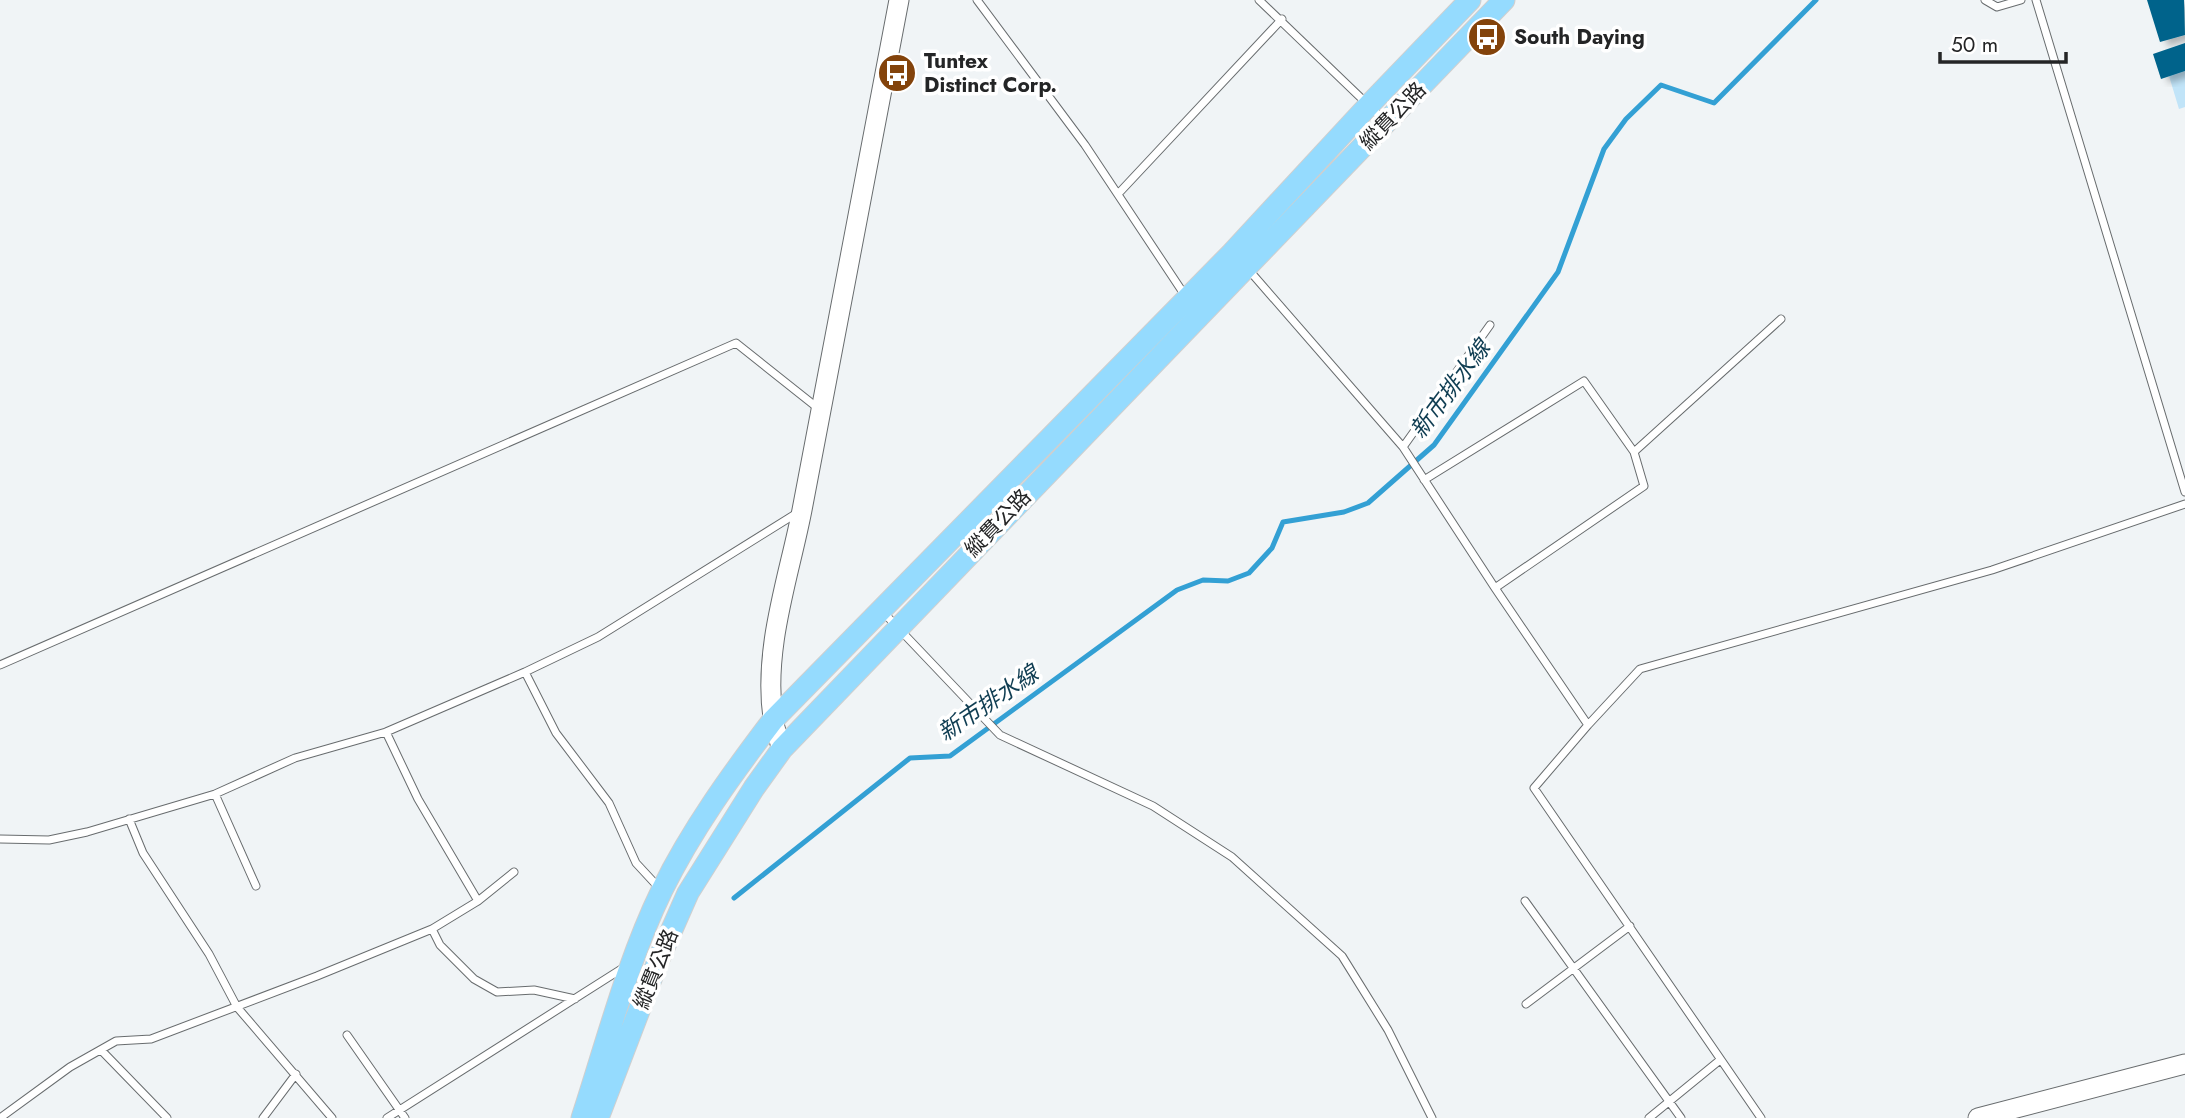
<svg xmlns="http://www.w3.org/2000/svg" width="2185" height="1118" viewBox="0 0 2185 1118" font-family="Jost,'Noto Sans TC',sans-serif">
  <style>
    .pitch { fill: #c1e4f8 }
    .lines { fill: none; stroke-linecap: round; stroke-linejoin: round }
    .stream { stroke: #33a0d4; stroke-width: 5 }
    .building { fill: #05648b; filter: url(#shadow) }
    .lane-casing { stroke: #686c6e; stroke-width: 9 }
    .secondary-casing { stroke: #686c6e; stroke-width: 21 }
    .primary-casing { stroke: #cfcfcf; stroke-width: 23 }
    .lane { stroke: #fff; stroke-width: 7 }
    .secondary { stroke: #fff; stroke-width: 19 }
    .primary { stroke: #95dbfe; stroke-width: 21 }
    .labels { text-anchor: middle; dominant-baseline: central; stroke-width: 7; stroke-linejoin: round; paint-order: stroke }
    .poi-label { font-size: 21px; font-weight: bold; fill: #242526; stroke: #fff; text-anchor: start }
    .street-label { font-size: 21px; fill: #242526; stroke: #fff }
    .water-label { font-size: 23px; font-style: italic; fill: #0f3d52; stroke: #fff }
  </style>
  <defs>
    <filter id="shadow"><feDropShadow dx="8" dy="4.5" stdDeviation="3.5" flood-color="#0004"/></filter>
  </defs>
  <rect width="100%" height="100%" fill="#f0f4f6"/>
  <path class="pitch" d="M2185 71V107L2179 109 2169 76Z"/>
  <g class="lines">
    <path class="stream" d="M734 898 910 758 950 756 1177 590 1203 580 1228 581 1249 573 1272 548 1283 522 1344 512 1368 503 1434 445 1558 272 1604 149 1626 119 1661 85 1714 103 1816 0"/>
  </g>
  <path class="building" d="M2147 0H2184L2185 35 2160 42Z
    M2185 43V71L2161 79 2153 54Z"/>
  <g class="lines">
    <defs>
      <path id="lane" d="M977 0 1085 145 1186 297
        M1259 0 1385 121
        M1985 0 1997 7 2021 0
        M2036 0 2185 492
        M1118 194 1282 19
        M1248 269 1403 447 1495 588 1588 725
        M1403 447 1490 325
        M1634 452 1781 319
        M1424 480 1584 381 1634 452 1644 486 1495 588
        M883 612 1000 735 1153 806 1232 857 1342 956 1388 1030 1432 1118
        M0 665 736 343 819 409
        M525 672 556 733 609 803 636 863 661 890
        M386 732 418 799 478 901
        M215 794 256 886
        M129 819 143 853 209 954 237 1007 332 1118
        M0 839 49 840 87 832 215 794 295 758 386 732 525 672 598 637 797 513
        M1525 901 1681 1118
        M432 929 440 945 474 979 497 992 534 990 575 999
        M1526 1004 1630 926
        M347 1035 405 1118
        M101 1050 167 1118
        M0 1118 70 1067 116 1041 151 1039 317 976 432 929 478 901 514 872
        M263 1118 296 1074
        M387 1118 623 968
        M1649 1118 1720 1060
        M1761 1118 1534 788 1588 725 1640 669 1992 570 2185 504"/>
      <path id="secondary" d="M782 749C779 739 774 728 773 718 763 648 789 577 802 510 833 340 866 170 899 0
        M1978 1118 2185 1064"/>
      <path id="primary" d="M582 1118C607 1042 627 962 662 890 692 829 732 774 773 720L1232 253 1369 105 1470 0
        M598 1118 658 961 688 893 754 788 782 749 1504 0"/>
    </defs>
    <use href="#lane" class="lane-casing"/>
    <use href="#secondary" class="secondary-casing"/>
    <use href="#primary" class="primary-casing"/>
    <use href="#lane" class="lane"/>
    <use href="#secondary" class="secondary"/>
    <use href="#primary" class="primary"/>
  </g>
  <defs>
    <symbol id="bus-disc" viewBox="-11 -11 22 22"><circle r="9.5" fill="#83430b" stroke="#fff"/><path d="M-5-6H5V4H4V6H2V4H-2V6H-4V4H-5ZM-3.5-4V0h7V-4ZM-3.5 1.2v1.5H-2V1.2ZM2 1.2v1.5H3.5V1.2Z" fill="#fff"/></symbol>
  </defs>
  <g fill-rule="evenodd">
    <use href="#bus-disc" x="1465" y="15" width="44" height="44"/>
    <use href="#bus-disc" x="875" y="51" width="44" height="44"/>
  </g>
  <g class="labels">
    <g class="poi-label">
      <text x="1514" y="37">South Daying</text>
      <text x="924" y="61">Tuntex<tspan x="924" dy="24">Distinct Corp.</tspan></text>
    </g>
    <g class="street-label">
      <text transform="translate(1393 116) rotate(-46)">縱貫公路</text>
      <text transform="translate(998 523) rotate(-46)">縱貫公路</text>
      <text transform="translate(656 969) rotate(-68)">縱貫公路</text>
    </g>
    <g class="water-label">
      <text transform="translate(1450 389) rotate(-53)">新市排水線</text>
      <text transform="translate(988 703) rotate(-34)">新市排水線</text>
    </g>
  </g>
  <path d="M1940 52v10h126v-10" fill="none" stroke="#242526" stroke-width="3.5"/>
  <text x="1951" y="52" font-size="21" fill="#242526" stroke="#ffffff" stroke-width="5" paint-order="stroke">50 m</text>
</svg>
